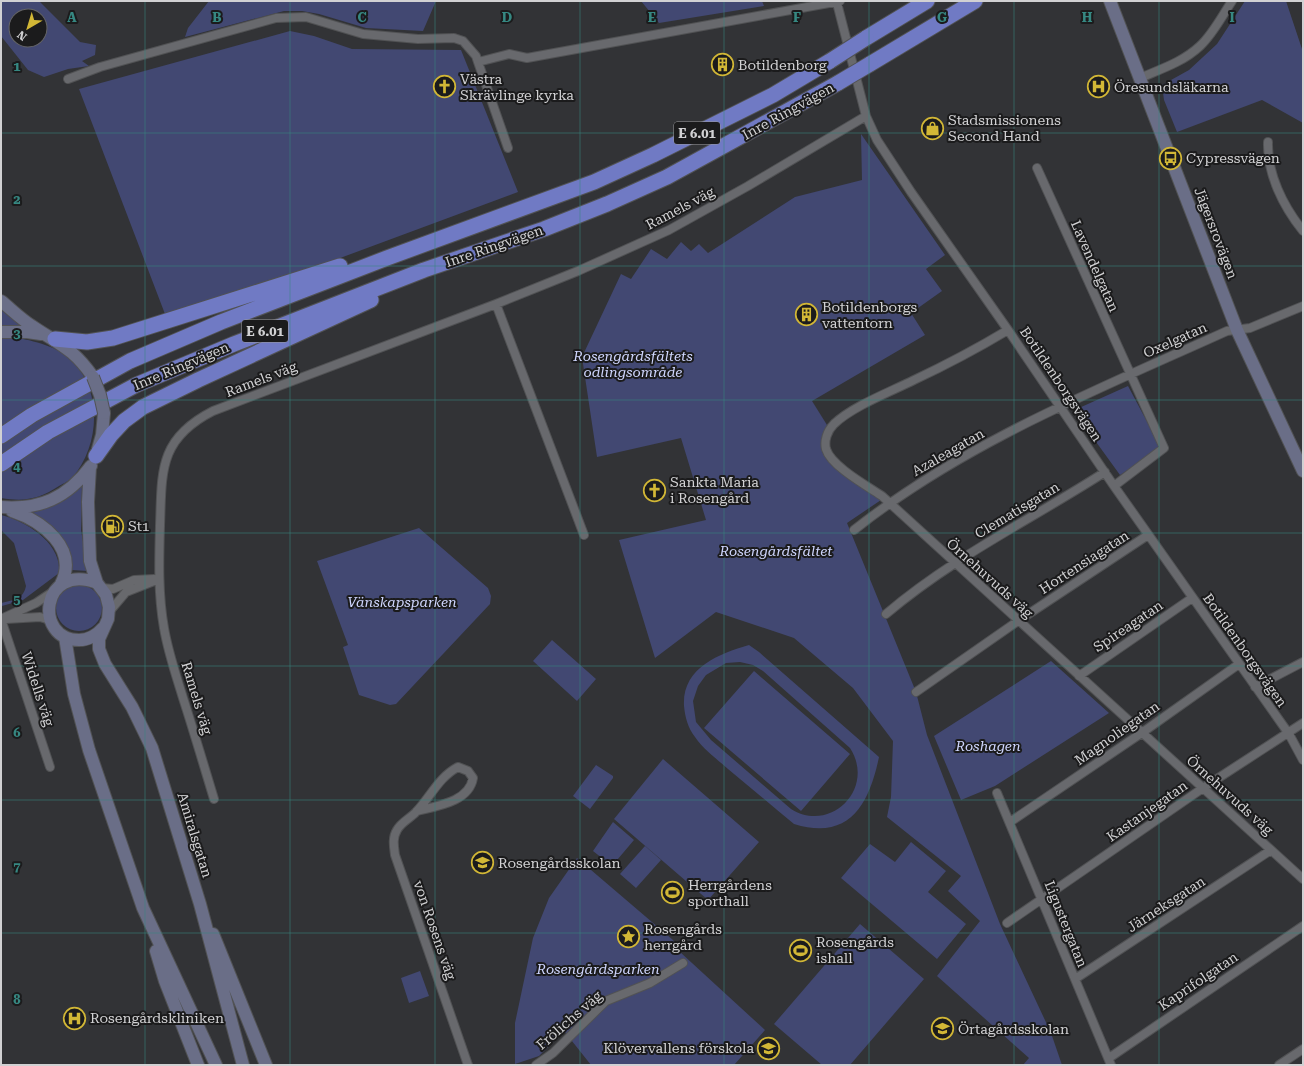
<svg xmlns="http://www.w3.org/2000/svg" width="1304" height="1066" viewBox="0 0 1304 1066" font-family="'Roboto Serif',serif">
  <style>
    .green { fill: #424872; fill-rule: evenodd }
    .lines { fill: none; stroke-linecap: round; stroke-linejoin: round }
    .street-casing { stroke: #515254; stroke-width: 10 }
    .secondary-casing { stroke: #515254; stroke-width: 14 }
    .highway-casing { stroke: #515254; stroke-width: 17 }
    .street { stroke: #68696d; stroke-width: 8 }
    .secondary { stroke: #6a6e87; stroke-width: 12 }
    .highway { stroke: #707ac4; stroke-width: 15 }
    .secondary-bridge-casing { stroke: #515254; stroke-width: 14; stroke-linecap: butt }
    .highway-bridge-casing { stroke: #515254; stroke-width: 17; stroke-linecap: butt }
    .secondary-bridge { stroke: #6a6e87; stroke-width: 12 }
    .highway-bridge { stroke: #707ac4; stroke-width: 15 }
    .grid { fill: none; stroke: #368882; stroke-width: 1; stroke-opacity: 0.55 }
    .labels { text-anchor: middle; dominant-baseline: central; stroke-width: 4; stroke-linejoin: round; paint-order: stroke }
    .shield { fill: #1b1b1c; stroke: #9a9a9c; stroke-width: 1 }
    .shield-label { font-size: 13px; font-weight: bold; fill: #d1d1d3 }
    .poi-label { font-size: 14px; fill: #d1d1d3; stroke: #1b1b1c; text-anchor: start }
    .street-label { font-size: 14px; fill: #d1d1d3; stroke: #1b1b1c }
    .park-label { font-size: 14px; font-style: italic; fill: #cfd6fe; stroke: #1b1b1c }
    .grid-label { font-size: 13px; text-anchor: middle; font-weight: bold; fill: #368882; stroke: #1b1b1c; stroke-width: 4; stroke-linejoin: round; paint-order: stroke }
  </style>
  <rect width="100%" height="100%" fill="#323336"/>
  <path class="green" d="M1 1H39L80 42 96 45 95 55 82 61 89 66 68 69 44 77 28 70 1 36ZM16 16H40V40H16Z
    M209 1H436L423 31 366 28 319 14 302 11H284L185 37 188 28Z
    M641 1H762L764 6 659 23Z
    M1245 1H1286L1303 52V123L1262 100 1177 132 1164 100 1162 85 1189 70 1217 44Z
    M290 31 314 36 352 49 461 50 518 192 289 277 165 314 79 89Z
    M861 134 945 255 926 269 942 291 911 313 925 335 812 401 827 425C825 432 821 439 822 446 823 467 864 488 881 500L847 523 916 692 927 735 1000 924 1051 1033 1062 1065H1023L1029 1058 937 976 980 921 948 891 961 876 887 817 891 797 893 741 853 688 794 638 716 612 655 658 619 540 706 520 681 438 597 457 582 357 621 274 631 279 651 249 667 259 681 242 691 251 699 244 708 253 795 197 862 180Z
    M1 310 20 325 1 326Z
    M13 337C34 341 59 346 74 363 103 394 99 447 72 478 68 481 63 484 59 486 39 499 25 502 1 498V339Z
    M1128 386 1159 444V450L1120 475 1078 417 1079 408Z
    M82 486 81 530 88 571 72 570 68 555 38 517 32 513 65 500Z
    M1 515C26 521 62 543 59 573L23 600 2 606 1 603C13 600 23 600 26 586L14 543 1 530Z
    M419 528 488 588 491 596 490 604 396 704 390 705 359 695 343 647 348 645 317 561Z
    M56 608a23 23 0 1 1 46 0a23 23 0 1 1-46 0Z
    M552 640 596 679 577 701 533 661Z
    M749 645 759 652 879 757C869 805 849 841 794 824 772 806 750 787 728 769 717 759 704 750 695 737 688 728 685 717 684 706 682 668 718 654 749 645ZM740 662 753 665 763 671 850 748C876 788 831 834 791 809L711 740 696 722 693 701 698 686 706 675 726 663Z
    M1051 661 1109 713 995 786 961 800 934 736Z
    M754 671 850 754 801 811 704 728Z
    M663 759 759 842 708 900 614 819Z
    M596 765 613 776V778L590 809 573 796Z
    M613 822 634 840 612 866 593 851Z
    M911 842 946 871 928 892 966 924 937 959 841 878 870 844 895 862Z
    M645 846 661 860 636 888 620 874Z
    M577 858 673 940 680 952 765 1030 734 1065H591L564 1031 539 1056 515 1064V1023L533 938 549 898Z
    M860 924 924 979 850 1065H822L774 1024Z
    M420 971 429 996 409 1003 401 978Z"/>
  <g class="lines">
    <defs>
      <path id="street" d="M837 3 866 116 877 140 911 192 1008 330 1114 486 1289 734 1303 760
        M478 62 509 54 527 58 840 1
        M1140 78C1161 69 1183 62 1200 46 1213 34 1222 16 1232 1
        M68 79 100 67 276 18 306 17 363 34 418 39 454 38 463 41 476 56 478 62 508 148
        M1268 142C1267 174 1283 206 1303 231
        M1037 168 1164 448 1114 486
        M496 304 584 535
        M1008 330C978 348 946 365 914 380 890 392 853 406 834 424 827 431 824 441 826 449 831 466 867 486 882 496L1303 879
        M854 530C965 442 1099 389 1227 331L1250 328 1303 306
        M102 588 113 589 134 580 154 579
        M109 612 126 592 159 579
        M886 614C953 557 1032 519 1105 472
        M1 619 50 767
        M1 619 36 603 54 591
        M6 619 40 617 50 620
        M1079 676 1192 598
        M1255 687 1303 662
        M916 692 1018 621 1148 535
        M997 793 1111 1065
        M214 799C204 766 194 732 183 698 176 675 168 652 164 628 158 594 159 560 160 526 162 472 158 439 213 411L496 304 578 271 669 230 748 186 866 116
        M417 811C437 806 469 802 473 778L468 771 458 767C439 777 431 796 417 811 411 818 401 822 397 830 392 838 394 847 395 855L468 1065
        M1010 822 1143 732 1239 664
        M1007 923 1203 788 1303 723
        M1075 979 1271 850
        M1109 1058 1303 926
        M536 1065 553 1053 606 1001 650 983 683 963
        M1279 1065 1303 1049"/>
      <path id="secondary" d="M1110 1 1237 330 1303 471
        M1 301C11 309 21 319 32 326 60 345 73 348 93 377
        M1 332H27L41 334
        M98 449 102 435 104 413
        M90 467 88 502 90 561 97 583 106 595 109 607 108 619 99 639V649L105 664 132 707 152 748 200 904 243 1065
        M1 507C40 510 67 498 91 466
        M12 511C42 521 79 548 61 584
        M97 583C41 562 33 640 79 640 88 640 97 635 103 628
        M65 637 74 694 89 750 143 908 216 1065
        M213 934 266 1065
        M156 951 165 981 198 1065"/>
      <path id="highway" d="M866 38 927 1
        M870 64 975 1
        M55 339 87 342 113 338 340 266
        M1 436 32 415 130 361 221 322 387 258 594 182 653 155 773 95 830 61
        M96 456 111 435 124 421 143 407 198 380 371 300
        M1 464 48 432 136 385 234 344 424 270 544 229 607 204 667 177 838 83"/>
    </defs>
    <use href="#street" class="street-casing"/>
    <use href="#secondary" class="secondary-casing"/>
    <use href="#highway" class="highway-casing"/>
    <use href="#street" class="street"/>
    <use href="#secondary" class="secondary"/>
    <use href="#highway" class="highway"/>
    <defs>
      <path id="secondary-bridge" d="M93 377 100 395 104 413"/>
      <path id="highway-bridge" d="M830 61 866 38
        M838 83 870 64"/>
    </defs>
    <use href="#secondary-bridge" class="secondary-bridge-casing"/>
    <use href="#highway-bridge" class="highway-bridge-casing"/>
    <use href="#secondary-bridge" class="secondary-bridge"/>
    <use href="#highway-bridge" class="highway-bridge"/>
  </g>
  <path class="grid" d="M145 1V1065M290 1V1065M435 1V1065M580 1V1065M724 1V1065M869 1V1065M1014 1V1065M1159 1V1065M1 133H1303M1 266H1303M1 400H1303M1 533H1303M1 666H1303M1 800H1303M1 933H1303"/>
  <defs>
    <symbol id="building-ring" viewBox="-11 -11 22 22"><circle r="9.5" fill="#1b1b1c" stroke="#d2b736" stroke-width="1.5"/><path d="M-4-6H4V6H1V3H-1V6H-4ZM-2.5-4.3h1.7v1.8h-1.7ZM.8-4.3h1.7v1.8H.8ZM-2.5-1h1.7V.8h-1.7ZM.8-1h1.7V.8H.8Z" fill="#d2b736"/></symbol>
    <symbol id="church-ring" viewBox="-11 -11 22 22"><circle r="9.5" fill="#1b1b1c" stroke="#d2b736" stroke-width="1.5"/><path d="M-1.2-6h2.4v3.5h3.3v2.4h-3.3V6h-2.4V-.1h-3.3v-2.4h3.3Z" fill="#d2b736"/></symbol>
    <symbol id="hospital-ring" viewBox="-11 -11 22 22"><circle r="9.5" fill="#1b1b1c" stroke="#d2b736" stroke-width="1.5"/><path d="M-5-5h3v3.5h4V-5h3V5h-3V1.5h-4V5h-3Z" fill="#d2b736"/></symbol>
    <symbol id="shop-ring" viewBox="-11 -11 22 22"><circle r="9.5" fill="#1b1b1c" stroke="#d2b736" stroke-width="1.5"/><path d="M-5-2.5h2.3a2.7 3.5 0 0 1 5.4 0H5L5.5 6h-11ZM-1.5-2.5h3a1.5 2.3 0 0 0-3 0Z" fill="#d2b736"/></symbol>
    <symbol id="bus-ring" viewBox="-11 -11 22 22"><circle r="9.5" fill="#1b1b1c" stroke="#d2b736" stroke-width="1.5"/><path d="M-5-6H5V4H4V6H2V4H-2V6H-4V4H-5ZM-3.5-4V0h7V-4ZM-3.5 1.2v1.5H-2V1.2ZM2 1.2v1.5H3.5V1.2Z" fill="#d2b736"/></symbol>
    <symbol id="fuel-ring" viewBox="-11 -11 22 22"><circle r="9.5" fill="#1b1b1c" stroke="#d2b736" stroke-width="1.5"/><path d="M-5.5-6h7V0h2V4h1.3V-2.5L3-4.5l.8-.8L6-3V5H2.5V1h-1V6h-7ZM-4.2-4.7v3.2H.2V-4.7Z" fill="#d2b736"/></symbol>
    <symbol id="school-ring" viewBox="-11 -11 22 22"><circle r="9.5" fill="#1b1b1c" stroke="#d2b736" stroke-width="1.5"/><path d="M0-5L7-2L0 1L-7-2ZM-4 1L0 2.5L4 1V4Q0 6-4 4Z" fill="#d2b736"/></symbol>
    <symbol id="stadium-ring" viewBox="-11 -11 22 22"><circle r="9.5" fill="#1b1b1c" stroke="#d2b736" stroke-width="1.5"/><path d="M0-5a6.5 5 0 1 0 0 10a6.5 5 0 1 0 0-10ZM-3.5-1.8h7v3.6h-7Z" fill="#d2b736"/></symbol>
    <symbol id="sight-ring" viewBox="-11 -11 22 22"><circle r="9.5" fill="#1b1b1c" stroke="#d2b736" stroke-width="1.5"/><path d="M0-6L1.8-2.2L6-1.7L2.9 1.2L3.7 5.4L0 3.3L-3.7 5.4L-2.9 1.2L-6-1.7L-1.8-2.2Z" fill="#d2b736"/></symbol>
  </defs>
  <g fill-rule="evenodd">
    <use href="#building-ring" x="710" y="52" width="25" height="25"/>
    <use href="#church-ring" x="432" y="74" width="25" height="25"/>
    <use href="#hospital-ring" x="1086" y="74" width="25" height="25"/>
    <use href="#shop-ring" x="920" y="116" width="25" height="25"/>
    <use href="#bus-ring" x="1158" y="146" width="25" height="25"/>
    <use href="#building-ring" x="794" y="302" width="25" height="25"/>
    <use href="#church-ring" x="642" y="478" width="25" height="25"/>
    <use href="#fuel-ring" x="100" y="514" width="25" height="25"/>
    <use href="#school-ring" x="470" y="850" width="25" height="25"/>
    <use href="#stadium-ring" x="660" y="880" width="25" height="25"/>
    <use href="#sight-ring" x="616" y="924" width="25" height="25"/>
    <use href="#stadium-ring" x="788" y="938" width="25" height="25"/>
    <use href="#hospital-ring" x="62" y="1006" width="25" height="25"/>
    <use href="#school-ring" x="930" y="1016" width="25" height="25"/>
    <use href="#school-ring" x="756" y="1036" width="25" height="25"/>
  </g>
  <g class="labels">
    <g class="shield">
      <rect x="674" y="122" width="46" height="22" rx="3"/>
      <rect x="242" y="320" width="46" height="22" rx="3"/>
    </g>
    <g class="shield-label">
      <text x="697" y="133">E 6.01</text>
      <text x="265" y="331">E 6.01</text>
    </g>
    <g class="poi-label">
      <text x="738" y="65">Botildenborg</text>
      <text x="460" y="79">Västra<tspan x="460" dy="16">Skrävlinge kyrka</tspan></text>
      <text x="1114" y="87">Öresundsläkarna</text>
      <text x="948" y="120">Stadsmissionens<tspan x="948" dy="16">Second Hand</tspan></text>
      <text x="1186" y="158">Cypressvägen</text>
      <text x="822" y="307">Botildenborgs<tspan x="822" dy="16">vattentorn</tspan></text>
      <text x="670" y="482">Sankta Maria<tspan x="670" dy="16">i Rosengård</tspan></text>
      <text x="128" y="526">St1</text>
      <text x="498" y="863">Rosengårdsskolan</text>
      <text x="688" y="885">Herrgårdens<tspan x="688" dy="16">sporthall</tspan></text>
      <text x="644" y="929">Rosengårds<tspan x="644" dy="16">herrgård</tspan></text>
      <text x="816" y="942">Rosengårds<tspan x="816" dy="16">ishall</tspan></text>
      <text x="90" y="1018">Rosengårdskliniken</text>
      <text x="958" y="1029">Örtagårdsskolan</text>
      <text x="754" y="1048" text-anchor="end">Klövervallens förskola</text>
    </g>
    <g class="street-label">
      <text transform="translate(788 111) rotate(-29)">Inre Ringvägen</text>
      <text transform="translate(680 208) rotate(-28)">Ramels väg</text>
      <text transform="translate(1216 233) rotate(69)">Jägersrovägen</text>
      <text transform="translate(494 246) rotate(-19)">Inre Ringvägen</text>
      <text transform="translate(1095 266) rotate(66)">Lavendelgatan</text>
      <text transform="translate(1175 340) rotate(-24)">Oxelgatan</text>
      <text transform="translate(181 366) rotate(-23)">Inre Ringvägen</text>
      <text transform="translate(261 379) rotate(-21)">Ramels väg</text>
      <text transform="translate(1061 384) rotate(56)">Botildenborgsvägen</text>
      <text transform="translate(948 452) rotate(-30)">Azaleagatan</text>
      <text transform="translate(1017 510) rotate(-31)">Clematisgatan</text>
      <text transform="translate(1084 562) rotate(-33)">Hortensiagatan</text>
      <text transform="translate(990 578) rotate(42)">Örnehuvuds väg</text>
      <text transform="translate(1128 626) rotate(-34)">Spireagatan</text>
      <text transform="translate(1245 650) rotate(55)">Botildenborgsvägen</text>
      <text transform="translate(38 689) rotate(72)">Widells väg</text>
      <text transform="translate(197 698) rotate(73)">Ramels väg</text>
      <text transform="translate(1117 733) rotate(-35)">Magnoliegatan</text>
      <text transform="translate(1230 795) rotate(42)">Örnehuvuds väg</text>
      <text transform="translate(1147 811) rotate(-35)">Kastanjegatan</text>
      <text transform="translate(195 835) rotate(73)">Amiralsgatan</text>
      <text transform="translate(1166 904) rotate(-33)">Järneksgatan</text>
      <text transform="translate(1066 924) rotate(68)">Ligustergatan</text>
      <text transform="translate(435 930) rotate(71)">von Rosens väg</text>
      <text transform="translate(1198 981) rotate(-34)">Kaprifolgatan</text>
      <text transform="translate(569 1020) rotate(-41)">Frölichs väg</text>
    </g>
    <g class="park-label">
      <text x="633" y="356">Rosengårdsfältets<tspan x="633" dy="16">odlingsområde</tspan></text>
      <text x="776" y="551">Rosengårdsfältet</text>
      <text x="402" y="602">Vänskapsparken</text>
      <text x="988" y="746">Roshagen</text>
      <text x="598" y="969">Rosengårdsparken</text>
    </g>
  </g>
  <g class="grid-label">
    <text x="72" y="22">A</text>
    <text x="217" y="22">B</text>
    <text x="362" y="22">C</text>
    <text x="507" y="22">D</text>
    <text x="652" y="22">E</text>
    <text x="797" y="22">F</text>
    <text x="942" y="22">G</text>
    <text x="1087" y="22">H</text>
    <text x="1232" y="22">I</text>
    <text x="17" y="71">1</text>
    <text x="17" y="204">2</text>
    <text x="17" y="338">3</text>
    <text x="17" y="471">4</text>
    <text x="17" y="604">5</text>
    <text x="17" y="737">6</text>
    <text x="17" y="871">7</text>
    <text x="17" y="1004">8</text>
  </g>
  <rect width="1304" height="1066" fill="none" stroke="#d1d1d3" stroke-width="4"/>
  <g transform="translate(28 28) rotate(218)"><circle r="19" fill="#1b1b1c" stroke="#646465"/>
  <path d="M0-3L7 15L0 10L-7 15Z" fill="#d2b736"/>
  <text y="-6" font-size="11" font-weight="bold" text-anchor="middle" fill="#d1d1d3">N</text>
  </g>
</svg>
